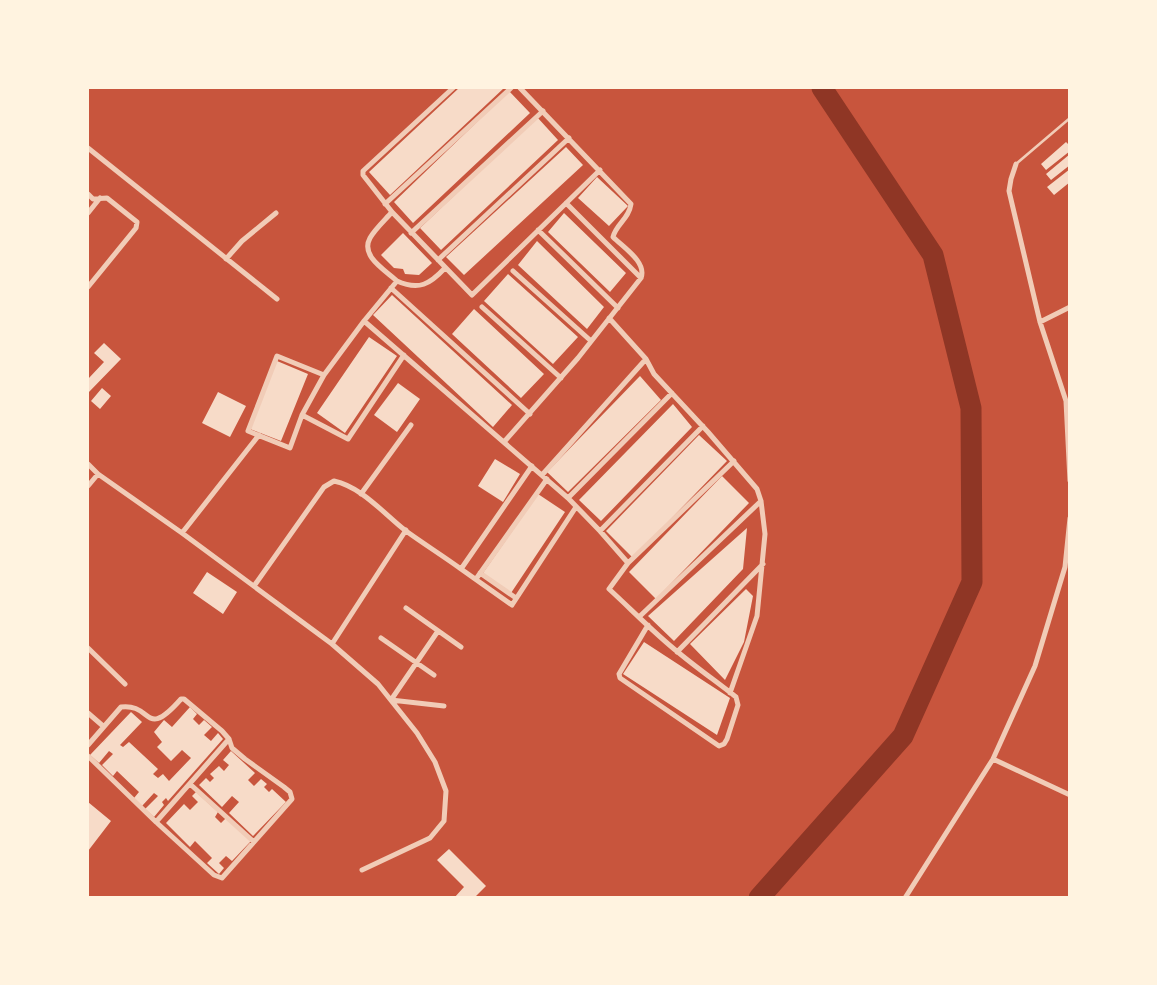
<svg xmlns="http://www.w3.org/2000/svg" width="1157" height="985" viewBox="0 0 1157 985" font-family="Jost,sans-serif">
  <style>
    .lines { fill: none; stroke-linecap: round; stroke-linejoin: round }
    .river { stroke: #8f3625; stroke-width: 21 }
    .building { fill: #f7dbc8 }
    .service { stroke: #f1ccb7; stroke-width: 2.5 }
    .minor { stroke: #f1ccb7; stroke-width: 5 }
  </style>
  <rect width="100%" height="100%" fill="#c8553d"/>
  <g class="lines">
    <path class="river" d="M759 898 903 736 972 582 971 408 933 255 822 88"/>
  </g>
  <path class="building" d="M459 88H504L390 195 369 172Z
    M509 91 530 113 413 223 394 202Z
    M537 117 558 140 441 250 420 228Z
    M1066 142 1070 146V151L1046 170 1041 164Z
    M566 147 583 165 464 275 446 257Z
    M1070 154V165L1051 180 1046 174Z
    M1070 169V182L1054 195 1047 187Z
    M597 177 628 206 609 226 578 198Z
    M564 213 626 273 610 292 548 232Z
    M403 233 432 263 419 275 405 274 403 269 394 268 381 255Z
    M537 241 604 307 587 329 518 265Z
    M508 274 578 337 553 364 484 301Z
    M392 295 512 405 493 427 373 315Z
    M474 309 544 374 521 398 452 334Z
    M369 337 397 356 345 433 317 413Z
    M104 343 121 359 88 393V379L104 362 94 353Z
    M277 361 308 374 281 441 250 429Z
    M640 376 661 400 568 492 547 472Z
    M398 383 420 399 397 432 374 415Z
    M102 388 111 396 100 409 91 401Z
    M218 392 246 406 230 437 202 423Z
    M673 404 692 427 601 521 579 500Z
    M699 435 727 461 633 558 606 531Z
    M495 459 520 474 503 502 478 486Z
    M722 476 749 503 656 599 629 572Z
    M538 494 565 512 511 593 483 573Z
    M747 528 743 569 674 641 648 616Z
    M207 572 237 592 223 614 193 593Z
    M746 589 753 596 744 642 725 680 690 644Z
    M644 642 730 698 717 735 623 674Z
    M190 707 197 714 193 719 199 725 204 720 212 727 204 735 211 741 218 733 223 739 168 801 166 798 162 802 164 805 154 817 145 809 158 796 154 793 142 806 134 798 139 792 117 771 113 776 102 765 113 754 109 751 99 763 90 755 131 712 142 722 120 745 123 747 129 742 158 769 153 774 158 778 163 774 169 781 191 758 182 750 171 761 157 747 162 742 154 732 164 720 172 727Z
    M231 751 255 773 248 780 254 786 261 779 267 784 264 787 269 792 272 789 286 802 253 836 229 813 239 802 232 796 222 807 199 785 206 778 210 782 214 778 210 774 219 766 224 771 229 765 223 760Z
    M196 792 218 812 215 817 221 823 226 818 251 841 232 861 226 856 219 863 224 868 219 874 207 863 212 858 195 841 190 847 166 823 184 804 190 810 198 802 192 796Z
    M88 802 111 821 88 851Z
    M449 849 486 886 474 898H454L464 887 437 860Z"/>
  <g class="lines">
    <path class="service" d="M1016 164 1070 118"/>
    <path class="minor" d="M453 88 363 171V175L392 212 472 295 600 170
      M88 148 277 299
      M1016 164 1011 179 1009 191 1040 322 1066 401 1070 481
      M88 194 93 199 107 198 137 222 136 228 88 287
      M566 203 641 278
      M385 204 511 88
      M88 213 100 198
      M538 230 618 308
      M411 233 543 111
      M226 259 242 241 276 213
      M438 260 569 138
      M513 271 591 341
      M397 281C419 291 430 284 445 268
      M391 288 530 414
      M482 307 561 378
      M609 318 646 359 654 374 708 432 757 489 761 501 765 534 757 616 730 693
      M364 321 397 281C385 270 360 256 370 238 375 229 385 220 392 212
      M1040 322 1070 307
      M324 375 302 415 290 448 248 431 277 356 324 375 364 321 568 498 600 531 628 563 609 589C632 610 654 633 679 653 697 668 717 682 736 697L738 705 727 739 724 744 719 746 620 678 619 674 648 625
      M302 415 348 439 404 355
      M504 442 578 358 641 278C647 262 624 248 613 237 616 224 629 219 631 204L520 88
      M88 464 98 474
      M542 475 646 359
      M88 486 98 474 182 533 332 644 378 684 417 733 435 762 446 791 444 821 430 838 362 870
      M361 494 411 425
      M568 498 672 393
      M600 531 703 426
      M182 533 259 435
      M628 563 734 461
      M461 569 512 605 576 507
      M480 573 516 598
      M476 579 547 479
      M254 586 324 487 334 481C362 487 384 514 406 531 424 544 443 556 461 569L532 466
      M406 608 461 647
      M639 617 761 501
      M438 631 391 700 444 706
      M381 638 434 675
      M332 644 406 530
      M88 648 125 684
      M677 652 763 564
      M88 713 103 726
      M88 745 121 707C153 703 144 741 181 699H184L222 731 229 739 232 748 245 759 284 787 290 792 292 799 222 878 214 875 156 822
      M88 756 156 822 229 739
      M993 759 1070 795
      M190 784 254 842
      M905 898 993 759 1035 666 1065 567 1070 518"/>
  </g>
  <rect width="1157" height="985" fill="none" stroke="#fff3e0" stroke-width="178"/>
</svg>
